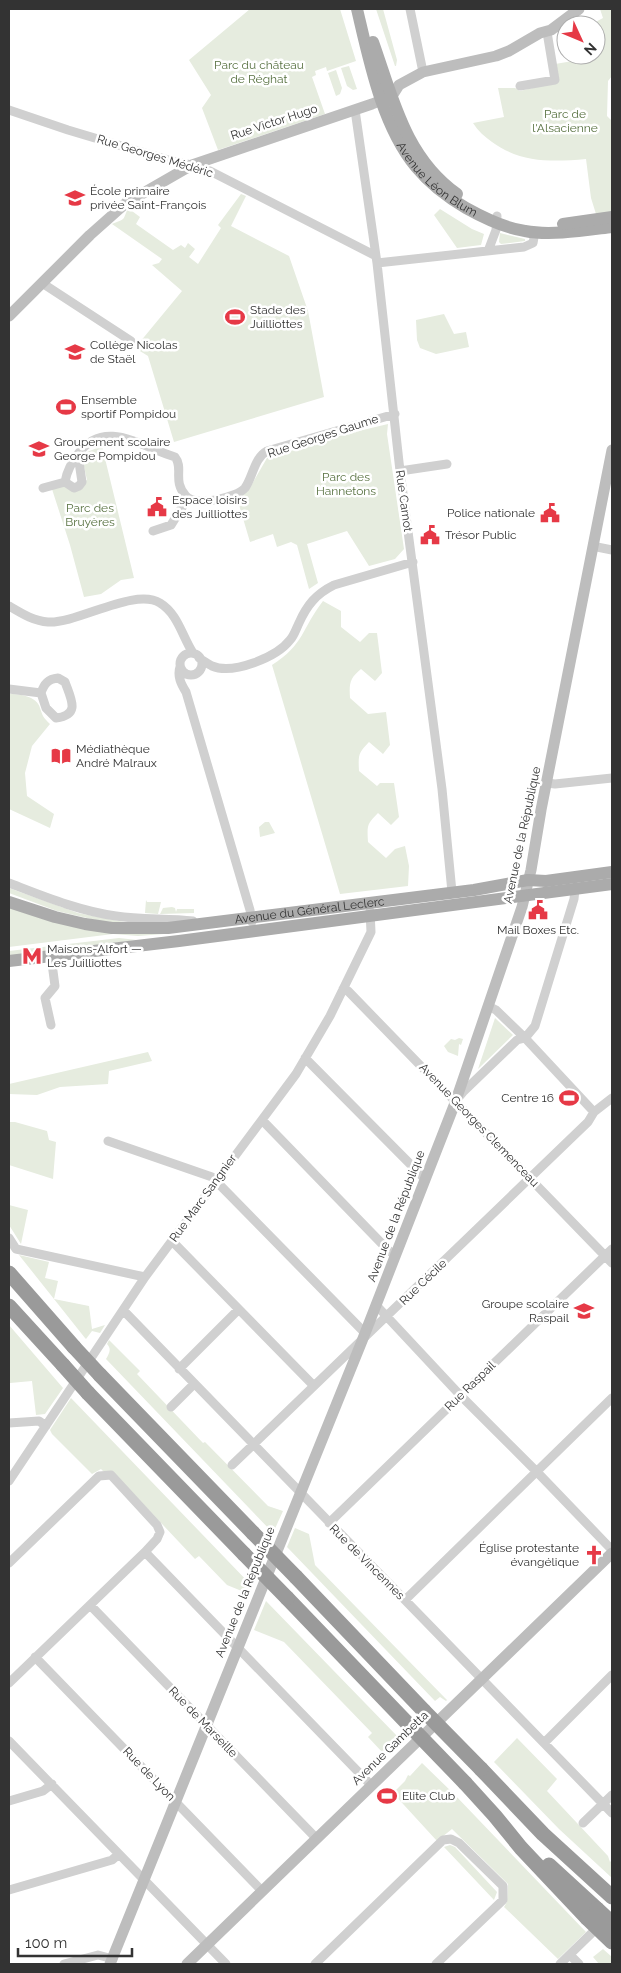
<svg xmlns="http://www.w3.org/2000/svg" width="621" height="1973" viewBox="0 0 621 1973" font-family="Raleway,sans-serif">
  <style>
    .green { fill: #e6ecdf }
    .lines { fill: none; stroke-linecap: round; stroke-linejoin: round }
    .street { stroke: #d0d0d0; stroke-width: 9 }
    .secondary { stroke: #bdbdbd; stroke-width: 11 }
    .primary { stroke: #ababab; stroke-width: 12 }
    .highway { stroke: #9a9a9a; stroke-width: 15 }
    .highway-bridge { stroke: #9a9a9a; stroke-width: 15 }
    .labels { text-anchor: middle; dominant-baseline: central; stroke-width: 5; stroke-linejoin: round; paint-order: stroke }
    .park-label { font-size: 12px; fill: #56703f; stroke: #fff }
    .street-label { font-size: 12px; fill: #333; stroke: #fff }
    .poi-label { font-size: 12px; fill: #333; stroke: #fff; text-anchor: start }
  </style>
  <rect width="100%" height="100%" fill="#fff"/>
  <path class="green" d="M250 9H340L356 61 327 71 326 67 315 71 316 75 312 77 325 114 218 150 202 108 211 95 189 60Z
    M376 9H383L397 60 396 66H395Z
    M600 9H612V76L608 81 607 116 612 121V212L596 214 591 198 586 159C552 162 521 163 492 142 485 137 478 131 473 123L504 117 498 88H515L520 91 557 82 555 64 579 60 578 55H596V25H590L603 18Z
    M349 66 357 89 353 90 347 86 341 68Z
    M336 70 342 88 340 94 336 96 328 73Z
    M241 194 246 196 231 226 289 256 308 311 324 397 174 442 148 356 135 348 182 291 152 265 159 263 162 259 112 224C126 218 122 222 128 208L140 217 136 224 173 250 181 245 185 248 188 243 195 249 189 257 198 264 221 228 218 225Z
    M440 209 472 229 484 234 481 245 457 248 434 215Z
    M500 233 525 239V241L501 244 499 242Z
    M444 314 454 334 466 332 469 347 436 354 420 348 417 340 416 320Z
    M388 424 387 434 404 549 395 559 369 566 347 531 307 544 318 583 309 589 297 545 291 542 277 547 273 534 250 542 237 498 248 491 267 458 346 434Z
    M102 446 134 578 121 580 101 594 84 597 70 545 51 486 70 487 87 480 83 462 87 452Z
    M323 601 341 611V627L360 642 369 633H377L382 673 375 681 361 669C350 678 349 683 350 698L368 714 386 712 390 745 383 754 369 742C359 753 358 753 359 771L377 786 380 783H394L399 817 391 825 378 813C367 824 367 825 368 842L386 858 395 849 405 846 409 866 408 886 340 894 272 665C304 645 302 628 323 601Z
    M9 694C19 694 37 696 40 708 43 717 43 717 50 724L32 746 25 773 27 796 54 814 50 828 9 809Z
    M265 822H269L275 833 260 837 259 827Z
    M9 888 78 913 124 922 123 923 100 921 57 911 9 893Z
    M146 900 147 902H161L158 914 145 913Z
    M172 907 175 908 176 912 177 909H194V913L160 914 163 908Z
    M9 908 164 934 138 936 113 934 9 947Z
    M119 938 137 940 9 956V951Z
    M495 1018 513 1035 478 1069Z
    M459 1038 463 1039 461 1045 459 1044 458 1056 448 1052 444 1046 451 1039 455 1040Z
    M148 1052 152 1061 109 1071 108 1084 60 1087 37 1095 9 1094V1084Z
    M9 1122H15L47 1131 49 1140 56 1142 53 1179 9 1165Z
    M9 1205 28 1210 21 1244 9 1225Z
    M19 1255 49 1262 45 1278 58 1281 54 1299 89 1306 92 1329 105 1325 100 1333 92 1331 86 1339 85 1338Z
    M9 1325 63 1388 45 1414 36 1415 32 1381 10 1383Z
    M109 1340 140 1371 137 1374 203 1443 205 1442 268 1506 283 1511 273 1533 106 1359C109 1354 112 1349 107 1344Z
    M71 1398 252 1586 249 1594 227 1585 199 1556 195 1559 115 1474 108 1471H103L101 1469 92 1474 52 1434 50 1430Z
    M295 1528 309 1534 315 1565 445 1698 447 1700 446 1701 440 1697 435 1701 287 1547Z
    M266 1601 398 1737 383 1753 368 1737 372 1733 284 1642 254 1630Z
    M517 1738 557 1779 547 1791 608 1856 610 1862 612 1860V1878L559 1829 494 1762Z
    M422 1763 454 1794 586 1932 558 1959 504 1907 507 1902 508 1884 452 1829 437 1841 393 1793 405 1781 408 1775 410 1776Z
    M450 1845 455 1847 497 1892 494 1900 444 1847Z
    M603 1949 612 1957V1964H599L593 1957Z"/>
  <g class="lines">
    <path class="street" d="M410 9 423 72
      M520 86 555 80 547 32
      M9 110 68 130 175 162 192 165 210 171 376 256
      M355 110 377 263 400 471 442 789 452 892
      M488 251 496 230 497 216
      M377 263 524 247 533 243 535 232
      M42 283 131 341
      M78 455 82 482 79 486 74 488 65 482C67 470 72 463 78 454 105 417 143 448 175 457 184 468 172 481 186 496 196 507 236 498 245 488 253 477 254 458 267 451L395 414
      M400 471 447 464
      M43 488 65 482
      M153 531 171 525 188 498
      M593 544 597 547 612 550
      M9 606C21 613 33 621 48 622 77 624 135 587 160 603 178 614 182 636 193 653
      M180 664a11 11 0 1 1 22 0a11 11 0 1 1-22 0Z
      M199 658C204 661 208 664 212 666 233 675 277 657 290 640 294 636 296 629 299 623 307 605 316 594 334 585L413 562
      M180 667C177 676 181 684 186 692L250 910 252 922
      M58 678 65 682C71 699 81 715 56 718L46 708 41 693C44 684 48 679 58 678Z
      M9 689 41 693
      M547 783 555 784 612 778
      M9 883C43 896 79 911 116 916 141 920 167 918 193 921
      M51 956 55 986 45 998 51 1025
      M343 989 348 991 612 1263
      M488 1006 496 1010 525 1038 594 1112
      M305 1058 425 1179
      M458 1098 463 1092 517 1040 525 1038 535 1026 574 899 575 889
      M262 1120 388 1250 395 1255
      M108 1141 212 1177 365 1333
      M9 1238 16 1249 145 1277
      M172 1241 314 1386
      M376 1305 460 1395 537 1472 612 1550
      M123 1310 612 1813
      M179 1369 238 1310
      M171 1407 194 1384
      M9 1423 39 1421 46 1426
      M232 1465 588 1122 594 1112 612 1098
      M9 1481 145 1277 296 1074 330 1016 371 932 370 911
      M329 1523 612 1249
      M145 1552 371 1785
      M9 1563 99 1476 111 1475 157 1525 160 1532 157 1539 145 1552 9 1683
      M405 1600 612 1398
      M90 1605 316 1838
      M35 1657 262 1891
      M9 1741 226 1964
      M544 1743 612 1675
      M9 1801 43 1791 52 1784
      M583 1823 612 1795
      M9 1890 112 1860 119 1854
      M570 1955 579 1964
      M64 1964 98 1955 113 1959
      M315 1964 443 1840 451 1839 459 1843 503 1886V1900L436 1964
      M560 1964 599 1926"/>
    <path class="secondary" d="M9 316 90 235 126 203 192 165 372 104 392 96 399 85 423 72 496 56 509 51 540 33 551 30 579 9
      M110 1964 362 1341 455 1103 522 907 531 870 541 810 612 450
      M187 1964 612 1553"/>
    <g class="primary">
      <path id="s1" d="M357 9C369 60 382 126 416 167 430 184 447 197 466 208 484 218 504 228 525 231 551 236 587 230 612 227"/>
      <path d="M373 42C393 98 405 157 457 194"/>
      <path d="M563 224 612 217"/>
      <path id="s2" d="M9 902 55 917 85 924 112 928H168L474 890 528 880 546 881 612 872"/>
      <path d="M9 961 179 941 612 884"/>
    </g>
    <path class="highway" d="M9 1273 74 1347
      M9 1306 63 1365
      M100 1375 253 1533
      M88 1393 244 1554
      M296 1577 424 1711
      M287 1598 409 1725
      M481 1769 543 1834 612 1897
      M465 1783 495 1816 521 1848 587 1918
      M549 1865 597 1909"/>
    <path class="highway-bridge" d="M74 1347 100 1375
      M63 1365 88 1393
      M253 1533 296 1577
      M244 1554 287 1598
      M424 1711 481 1769
      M409 1725 465 1783
      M597 1909 612 1923
      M587 1918 612 1942"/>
  </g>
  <defs>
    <symbol id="school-bare" viewBox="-9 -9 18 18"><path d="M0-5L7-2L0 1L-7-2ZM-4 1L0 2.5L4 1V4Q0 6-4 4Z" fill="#e63946" stroke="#fff" stroke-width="2.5" paint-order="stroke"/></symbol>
    <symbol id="stadium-bare" viewBox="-9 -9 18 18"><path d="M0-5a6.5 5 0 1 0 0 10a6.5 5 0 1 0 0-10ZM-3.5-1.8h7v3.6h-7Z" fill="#e63946" stroke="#fff" stroke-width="2.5" paint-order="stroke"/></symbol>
    <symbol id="civic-bare" viewBox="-9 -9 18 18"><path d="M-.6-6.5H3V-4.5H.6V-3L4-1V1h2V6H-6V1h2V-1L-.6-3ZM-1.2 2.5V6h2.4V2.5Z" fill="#e63946" stroke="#fff" stroke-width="2.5" paint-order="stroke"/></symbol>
    <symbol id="library-bare" viewBox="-9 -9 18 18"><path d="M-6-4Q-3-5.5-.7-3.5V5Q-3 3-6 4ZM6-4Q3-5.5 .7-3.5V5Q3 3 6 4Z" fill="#e63946" stroke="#fff" stroke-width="2.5" paint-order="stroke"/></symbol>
    <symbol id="metro-bare" viewBox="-9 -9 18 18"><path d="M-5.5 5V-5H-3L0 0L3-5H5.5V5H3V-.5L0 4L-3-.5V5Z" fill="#e63946" stroke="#fff" stroke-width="2.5" paint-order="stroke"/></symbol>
    <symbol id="church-bare" viewBox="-9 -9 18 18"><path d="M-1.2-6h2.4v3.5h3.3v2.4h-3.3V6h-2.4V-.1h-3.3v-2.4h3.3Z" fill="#e63946" stroke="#fff" stroke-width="2.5" paint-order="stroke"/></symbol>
  </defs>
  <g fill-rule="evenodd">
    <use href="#school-bare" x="61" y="184" width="28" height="28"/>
    <use href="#stadium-bare" x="221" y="303" width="28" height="28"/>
    <use href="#school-bare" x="61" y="338" width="28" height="28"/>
    <use href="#stadium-bare" x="52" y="393" width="28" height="28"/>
    <use href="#school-bare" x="25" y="435" width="28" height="28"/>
    <use href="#civic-bare" x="143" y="493" width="28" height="28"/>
    <use href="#civic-bare" x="536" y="499" width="28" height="28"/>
    <use href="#civic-bare" x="416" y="521" width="28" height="28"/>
    <use href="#library-bare" x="47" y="742" width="28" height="28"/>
    <use href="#civic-bare" x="524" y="896" width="28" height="28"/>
    <use href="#metro-bare" x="18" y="942" width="28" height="28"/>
    <use href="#stadium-bare" x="555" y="1084" width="28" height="28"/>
    <use href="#school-bare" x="570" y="1297" width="28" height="28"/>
    <use href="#church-bare" x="580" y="1541" width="28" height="28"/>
    <use href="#stadium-bare" x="373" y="1782" width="28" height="28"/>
  </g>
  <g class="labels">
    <g class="park-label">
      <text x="259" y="65">Parc du château<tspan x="259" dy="14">de Réghat</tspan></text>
      <text x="565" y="114">Parc de<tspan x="565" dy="14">l'Alsacienne</tspan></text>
      <text x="346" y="477">Parc des<tspan x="346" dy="14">Hannetons</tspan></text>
      <text x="90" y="508">Parc des<tspan x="90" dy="14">Bruyères</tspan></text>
    </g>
    <g class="street-label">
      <text transform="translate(274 122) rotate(-18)">Rue Victor Hugo</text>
      <text transform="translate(155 156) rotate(17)">Rue Georges Médéric</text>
      <text stroke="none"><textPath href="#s1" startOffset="194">Avenue Léon Blum</textPath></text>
      <text transform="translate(323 436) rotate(-18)">Rue Georges Gaume</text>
      <text transform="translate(404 501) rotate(82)">Rue Carnot</text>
      <text transform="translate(522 835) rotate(-78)">Avenue de la République</text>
      <text stroke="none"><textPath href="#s2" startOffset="305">Avenue du Général Leclerc</textPath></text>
      <text transform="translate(479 1125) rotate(46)">Avenue Georges Clemenceau</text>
      <text transform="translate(203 1198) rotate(-54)">Rue Marc Sangnier</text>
      <text transform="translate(396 1216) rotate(-69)">Avenue de la République</text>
      <text transform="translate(423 1282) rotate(-44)">Rue Cécile</text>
      <text transform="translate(470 1386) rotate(-44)">Rue Raspail</text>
      <text transform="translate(367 1562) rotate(45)">Rue de Vincennes</text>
      <text transform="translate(245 1592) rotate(-68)">Avenue de la République</text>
      <text transform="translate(203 1722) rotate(46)">Rue de Marseille</text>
      <text transform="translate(390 1748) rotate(-44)">Avenue Gambetta</text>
      <text transform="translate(149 1774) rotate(46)">Rue de Lyon</text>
    </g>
    <g class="poi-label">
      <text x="90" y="191">École primaire<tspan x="90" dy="14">privée Saint-François</tspan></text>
      <text x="250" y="310">Stade des<tspan x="250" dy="14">Juilliottes</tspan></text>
      <text x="90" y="345">Collège Nicolas<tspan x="90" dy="14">de Staël</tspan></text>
      <text x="81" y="400">Ensemble<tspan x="81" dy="14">sportif Pompidou</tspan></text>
      <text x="54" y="442">Groupement scolaire<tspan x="54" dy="14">George Pompidou</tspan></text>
      <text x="172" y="500">Espace loisirs<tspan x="172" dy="14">des Juilliottes</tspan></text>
      <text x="535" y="513" text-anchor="end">Police nationale</text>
      <text x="445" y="535">Trésor Public</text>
      <text x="76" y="749">Médiathèque<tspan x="76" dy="14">André Malraux</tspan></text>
      <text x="538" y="930" text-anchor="middle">Mail Boxes Etc.</text>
      <text x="47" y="949">Maisons-Alfort —<tspan x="47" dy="14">Les Juilliottes</tspan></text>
      <text x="554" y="1098" text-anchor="end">Centre 16</text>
      <text x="569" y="1304" text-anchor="end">Groupe scolaire<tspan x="569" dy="14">Raspail</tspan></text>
      <text x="579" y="1548" text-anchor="end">Église protestante<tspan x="579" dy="14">évangélique</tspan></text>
      <text x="402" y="1796">Elite Club</text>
    </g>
  </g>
  <rect width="621" height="1973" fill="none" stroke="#333333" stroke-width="20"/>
  <g transform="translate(581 40) rotate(134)"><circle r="24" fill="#ffffff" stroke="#adadad"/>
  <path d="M0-4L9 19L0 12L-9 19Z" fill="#e63946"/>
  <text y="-8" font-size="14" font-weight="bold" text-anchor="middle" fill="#333333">N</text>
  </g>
  <path d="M18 1948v8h114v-8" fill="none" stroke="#333333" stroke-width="2.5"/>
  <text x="25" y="1948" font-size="15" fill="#333333" stroke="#ffffff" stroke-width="4" paint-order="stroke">100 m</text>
</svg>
